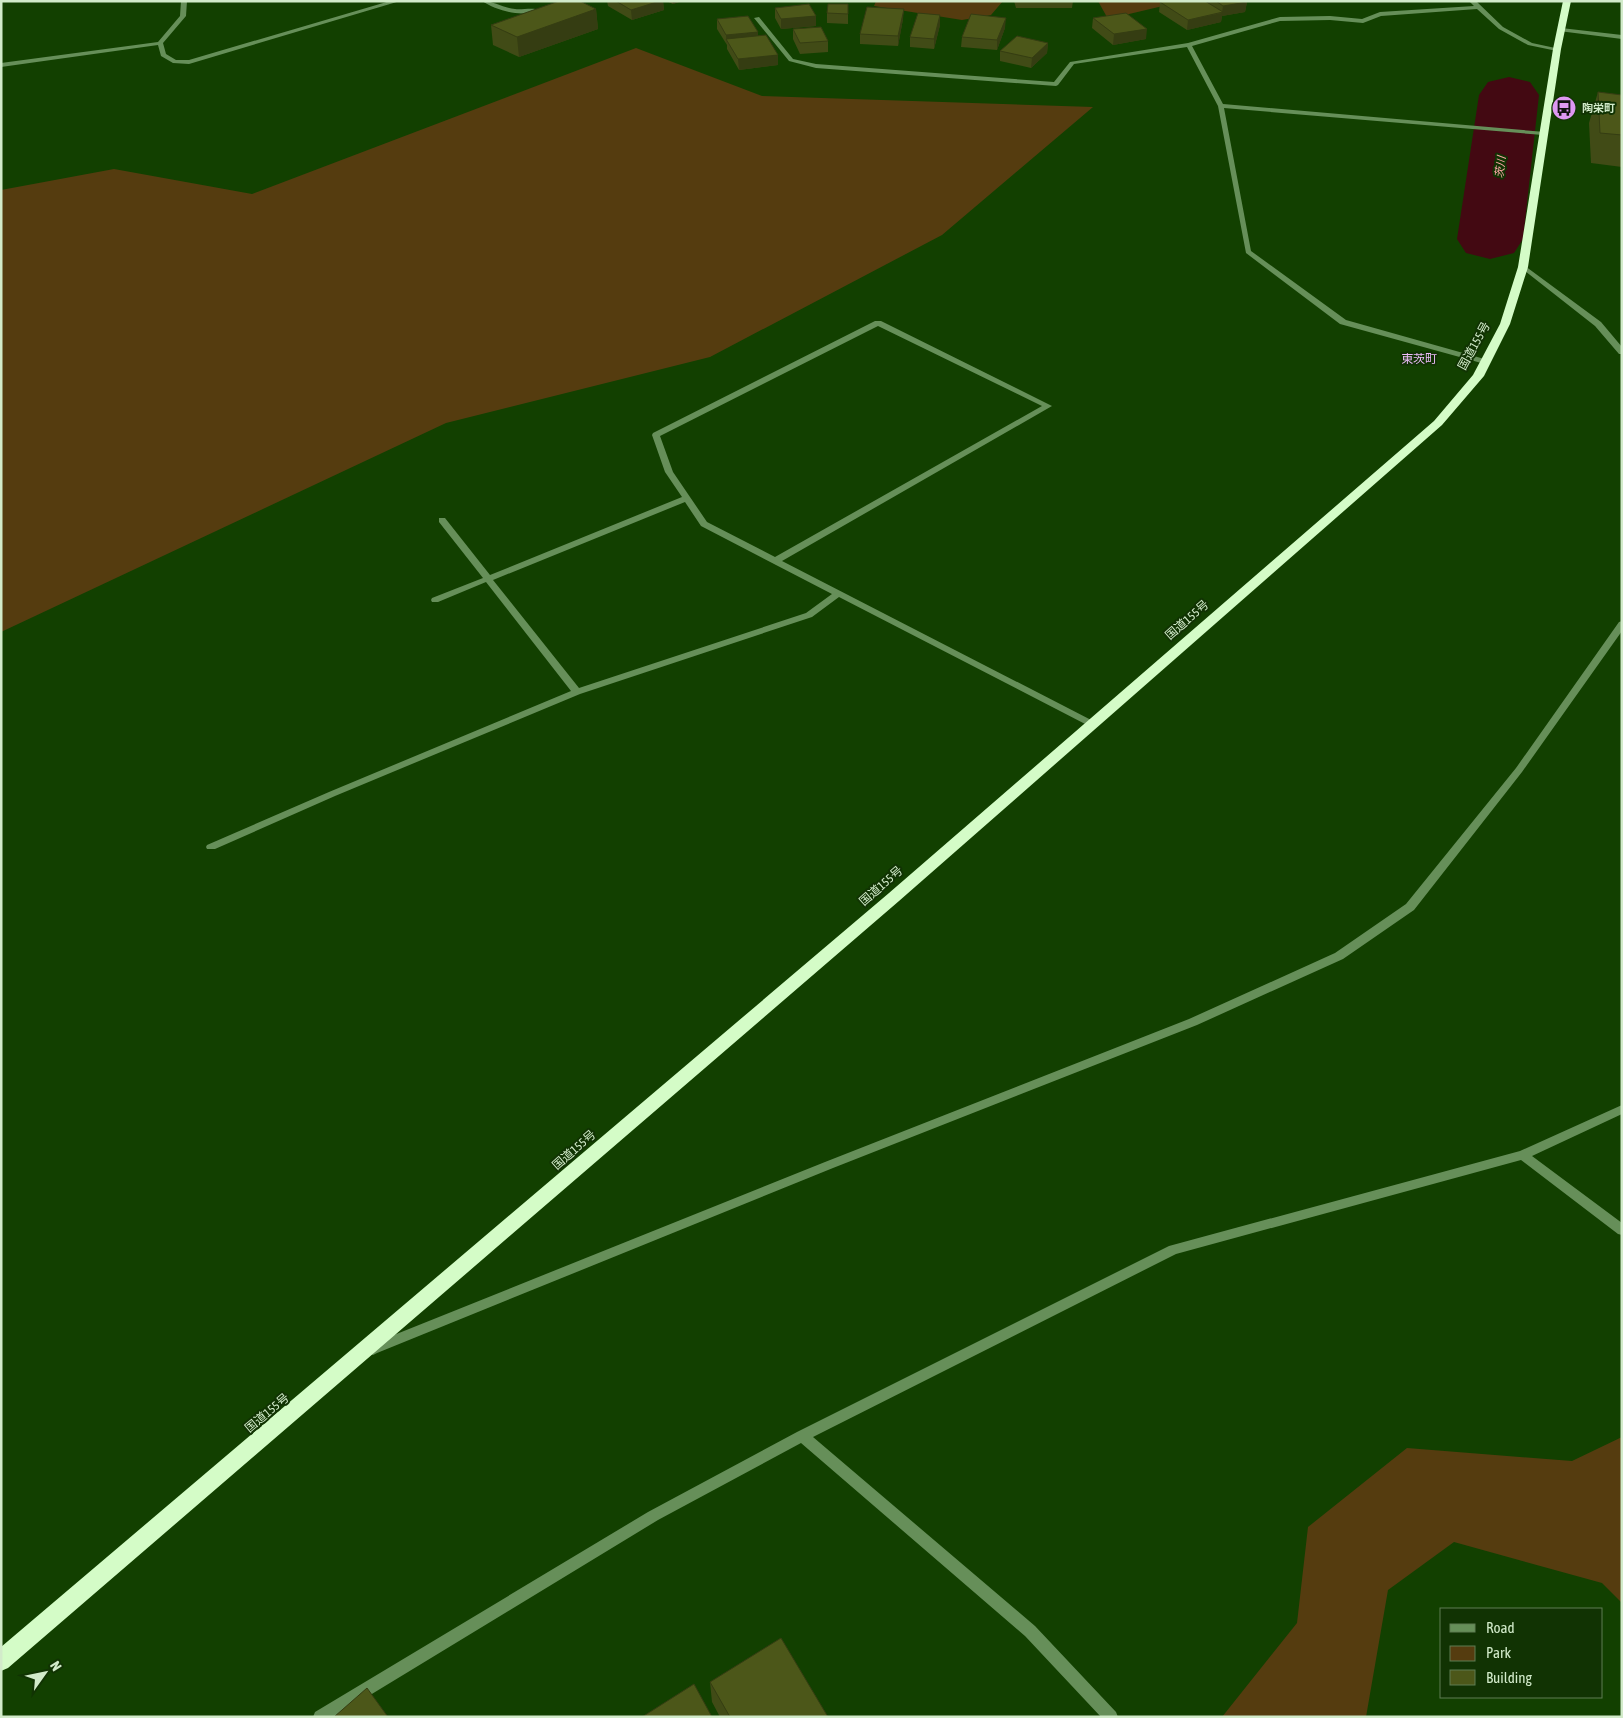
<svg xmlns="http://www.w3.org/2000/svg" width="1623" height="1718" viewBox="0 0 1623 1718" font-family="'Asap Condensed','Noto Sans JP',sans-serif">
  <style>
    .green { fill: #553c0f }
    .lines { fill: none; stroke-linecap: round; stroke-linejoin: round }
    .river { fill: #430912; fill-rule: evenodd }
    .street { fill: #668f59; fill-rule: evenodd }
    .highway { fill: #d4fcc7; fill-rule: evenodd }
    .wall { fill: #414b16 }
    .shaded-wall { fill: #353d12 }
    .building { fill: #4c5719; stroke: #353d12 }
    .labels { text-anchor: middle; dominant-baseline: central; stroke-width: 4; stroke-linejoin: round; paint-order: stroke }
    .far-poi-label { font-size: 11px; font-weight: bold; fill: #d2ebca; stroke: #113303; text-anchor: start }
    .far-water-label { font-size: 11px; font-style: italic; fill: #fea7a8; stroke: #113303 }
    .street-label { font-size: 12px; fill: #d2ebca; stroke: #113303 }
    .far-quarter-label { font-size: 12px; fill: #eebdfc; stroke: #113303 }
  </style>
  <rect width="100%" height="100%" fill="#124000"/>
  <path class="green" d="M876 1H1003L991 15 962 20 874 6Z
    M1098 1H1184L1108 19Z
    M636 48 762 96 1093 107 942 235 710 357 446 423 1 632V190L114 169 252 194Z
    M1622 1437V1603L1602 1583 1454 1542 1388 1590 1366 1717H1222L1297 1623 1308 1527 1407 1448 1572 1461Z"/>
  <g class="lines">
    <path class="river" d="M1509 77 1530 82 1539 95 1523 239 1514 253 1490 259 1466 253 1457 239 1479 95 1488 82Z"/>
    <path class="street" d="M181 1H187L186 16 163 43 166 54 176 60H189L390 1H400L189 64 173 63 161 56 158 45 1 67V63L158 42 180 16Z
      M482 1C494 1 503 8 515 9 522 10 533 7 539 10 523 18 497 11 482 1Z
      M1469 1H1476L1503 27 1532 43 1560 49 1557 51 1528 45 1499 29 1477 9 1381 16 1363 23 1330 20 1280 21 1192 46 1223 104 1545 132 1546 133 1543 135 1224 108 1251 251 1346 320 1488 360 1489 362 1485 364 1340 324 1246 253 1218 106 1187 47 1074 64 1058 85 1056 86 816 68 789 61 754 18 759 17 793 59 816 64 1054 82 1070 62 1188 43 1280 17 1330 16 1362 19 1380 12 1474 6Z
      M1561 28 1622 35V39L1559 31 1558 30Z
      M1521 266H1525L1601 322 1622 347V354H1619L1595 326 1521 268Z
      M875 321H881L1052 406 782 561 1095 722 1097 724 1095 726H1089L839 597 812 617 580 694 335 796 215 849H207L206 847 207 845 329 792 571 691 486 582 438 602H432L431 600 432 598 483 578 439 522V518H445L490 575 682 497 665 472 652 435 653 433ZM878 326 1042 406 775 557 707 522 673 472 660 436ZM685 502 701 526 832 594 806 613 579 688 493 580Z
      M1622 621V631L1522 772 1414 910 1343 959 1197 1025 833 1168 377 1353 373 1355 369 1353 367 1349 369 1345 825 1162 1189 1019 1335 953 1406 904 1516 768 1619 622Z
      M1622 1105V1114L1532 1156 1622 1223V1235L1618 1234 1521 1160 1176 1254 813 1437 1035 1626 1116 1712 1118 1717H1101L1025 1636 801 1443 658 1520 334 1717H313L315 1712 648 1512 797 1432 1169 1246 1520 1151Z"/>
    <path class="highway" d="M1563 1H1571L1561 49 1528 267 1510 324 1484 376 1442 425 899 901 8 1668 1 1671V1647L889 893 1434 421 1473 375 1500 324 1518 267 1553 49Z"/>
  </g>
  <path class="wall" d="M607 1H663L664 10 632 20 608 6Z
    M666 1H682L673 4Z
    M1014 1H1073L1072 8H1016Z
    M1206 1 1247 2 1245 12 1222 16 1221 22 1187 30 1159 12 1160 2H1206Z
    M848 4V24L827 23V13Z
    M775 8 816 26 781 29 775 18Z
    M596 9 598 29 519 57 493 45 491 25Z
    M940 15V25L934 49 910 47V37Z
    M1093 18 1146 39 1113 45 1092 28Z
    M717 19 758 36 778 65 739 70 727 49V45L717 29Z
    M903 19 898 46 860 44V34Z
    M1005 28 997 50 961 47 962 37Z
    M793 29 828 41V52L800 54 793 39Z
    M1048 43 1047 53 1031 68 1000 61V51Z
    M1598 92 1622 95V167L1591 163 1589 123Z
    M710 1682 828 1717H720L712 1702Z"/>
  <path class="shaded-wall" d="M660 1H663L664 10 632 20 631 10Z
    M673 1H682L673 4Z
    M1247 2 1245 12 1222 16 1221 22 1187 30 1188 20 1222 13 1223 6Z
    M596 9 598 29 519 57 517 37Z
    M904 9 903 19 898 46V36Z
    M940 15V25L934 49V39Z
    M816 16V26L781 29V19Z
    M1006 18 1005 28 997 50V40Z
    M1147 29 1146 39 1113 45 1114 34Z
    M758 32V42L726 39 727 45 726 35Z
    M1048 43 1047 53 1031 68 1032 58Z
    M778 55V65L739 70 738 59Z"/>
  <path class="building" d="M559 1H580L596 9 517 37 491 25Z
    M616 1H660L631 10Z
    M1164 1H1205L1223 12 1188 20 1160 2Z
    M1216 1H1246L1247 2 1223 6Z
    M809 4 816 16 781 19 775 8Z
    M828 4H848V14L827 13Z
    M867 7 904 9 898 36 860 34Z
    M918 13 940 15 934 39 910 37Z
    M1126 13 1147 29 1114 34 1093 18Z
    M971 14 1006 18 997 40 962 37Z
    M748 16 758 32 726 35 717 19Z
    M821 27 828 41 800 43 793 29Z
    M766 35 778 55 738 59 726 39Z
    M1017 36 1048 43 1032 58 1000 51Z
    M1598 92 1622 95V135L1600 133Z
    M781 1638 828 1717H730L710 1682Z
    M694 1684 712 1717H642Z
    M367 1688 388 1717H334Z"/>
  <defs>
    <symbol id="bus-disc" viewBox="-11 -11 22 22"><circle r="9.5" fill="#de98f2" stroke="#113303"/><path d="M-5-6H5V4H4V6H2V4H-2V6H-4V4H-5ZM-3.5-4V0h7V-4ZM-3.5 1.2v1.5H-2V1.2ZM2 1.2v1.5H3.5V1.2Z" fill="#111"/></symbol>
  </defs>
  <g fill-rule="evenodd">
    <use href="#bus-disc" x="1550" y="94" width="28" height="28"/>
  </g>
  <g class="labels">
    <g class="far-poi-label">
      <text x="1582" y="108">陶栄町</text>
    </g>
    <g class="far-water-label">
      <text transform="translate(1500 167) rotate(-83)">茨川</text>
    </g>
    <g class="street-label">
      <text transform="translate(1474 346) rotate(-61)">国道155号</text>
      <text transform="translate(1187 620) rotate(-41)">国道155号</text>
      <text transform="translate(881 886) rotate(-41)">国道155号</text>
      <text transform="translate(574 1150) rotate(-41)">国道155号</text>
      <text transform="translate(267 1413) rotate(-40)">国道155号</text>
    </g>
    <g class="far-quarter-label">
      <text x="1419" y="359">東茨町</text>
    </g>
  </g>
  <rect width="1623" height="1718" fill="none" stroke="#d2ebca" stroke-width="5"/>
  <rect x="1440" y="1608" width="162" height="90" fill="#113303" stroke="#5e7d53"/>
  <rect x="1450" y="1624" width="25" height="8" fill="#668f59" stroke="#5e7d53"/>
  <text x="1486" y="1633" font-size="15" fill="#d2ebca">Road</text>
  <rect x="1450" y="1646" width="25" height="15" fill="#553c0f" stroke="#5e7d53"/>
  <text x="1486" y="1658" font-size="15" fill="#d2ebca">Park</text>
  <rect x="1450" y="1670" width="25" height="15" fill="#4c5719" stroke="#5e7d53"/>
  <text x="1486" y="1683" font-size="15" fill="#d2ebca">Building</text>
  <g transform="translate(45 1673) rotate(57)" stroke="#113303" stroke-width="4" paint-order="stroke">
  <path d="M0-4L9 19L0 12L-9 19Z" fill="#d2ebca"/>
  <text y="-8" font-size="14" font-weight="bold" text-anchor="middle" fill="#d2ebca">N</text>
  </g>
</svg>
